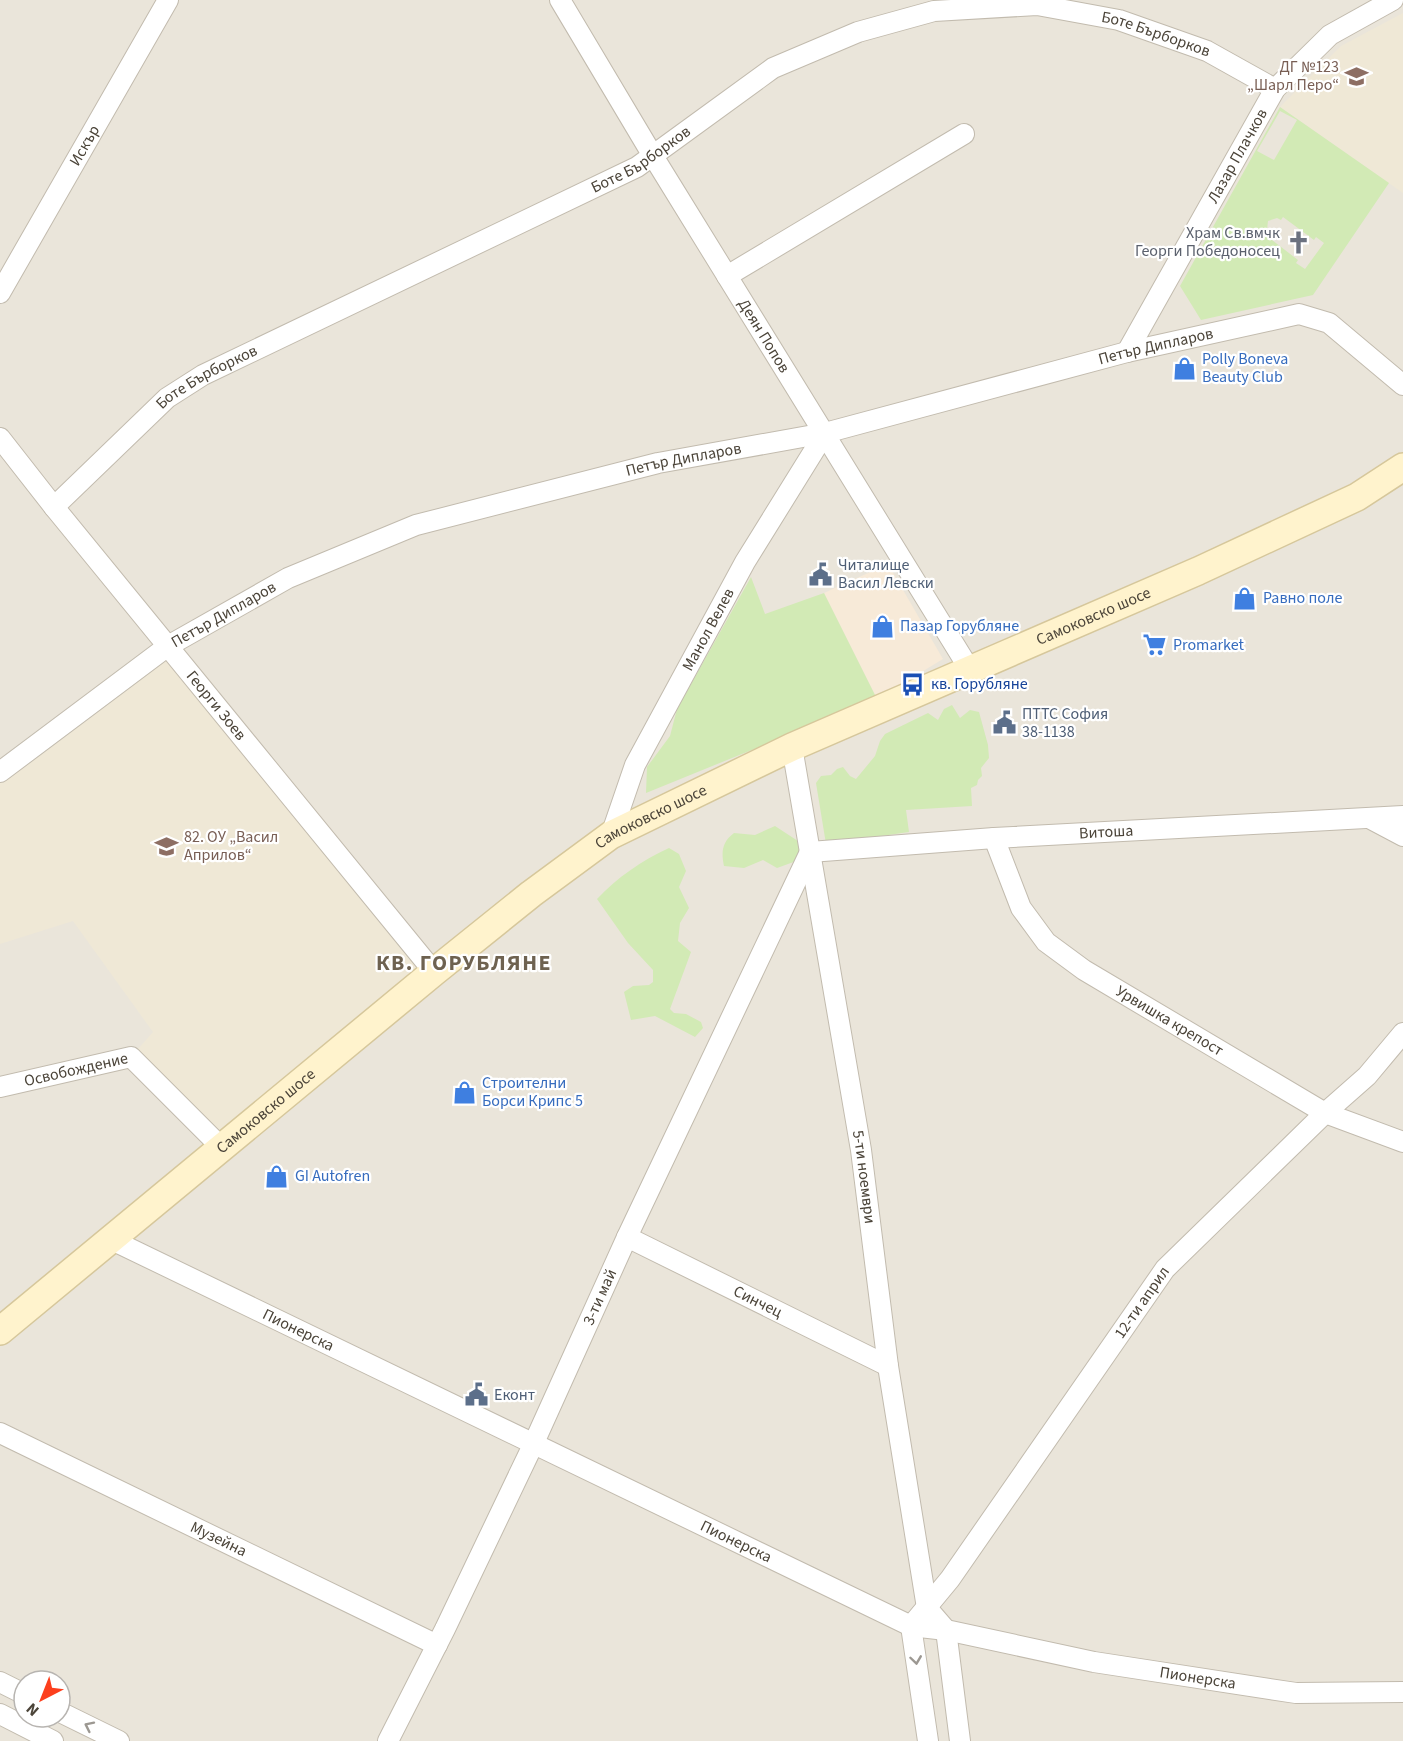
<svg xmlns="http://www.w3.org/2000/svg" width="1403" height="1741" viewBox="0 0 1403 1741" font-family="'Source Sans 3',sans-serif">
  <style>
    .residential { fill: #eae5da; fill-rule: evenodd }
    .commercial { fill: #f7ead8 }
    .education { fill: #efe8d6 }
    .green { fill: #d2eab5; fill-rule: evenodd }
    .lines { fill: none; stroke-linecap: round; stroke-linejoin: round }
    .minor-casing { stroke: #c2bbae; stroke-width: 22 }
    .secondary-casing { stroke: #d6c79b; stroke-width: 30 }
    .minor { stroke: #fff; stroke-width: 20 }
    .secondary { stroke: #fff3cd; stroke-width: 27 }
    .oneway { stroke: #9c9892 }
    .labels { text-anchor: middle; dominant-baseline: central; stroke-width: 4.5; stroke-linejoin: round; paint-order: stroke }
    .street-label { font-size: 16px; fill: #4b4439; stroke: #fff }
    .education-label { font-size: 16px; fill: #785e54; stroke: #fff; text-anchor: end }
    .worship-label { font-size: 16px; fill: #5b616d; stroke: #fff; text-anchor: end }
    .shop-label { font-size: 16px; fill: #366cbe; stroke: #fff; text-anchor: start }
    .service-label { font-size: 16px; fill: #4e5e75; stroke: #fff; text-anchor: start }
    .transit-label { font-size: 16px; fill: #164399; stroke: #fff; text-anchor: start }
    .district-label { font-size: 22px; font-weight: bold; letter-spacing: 1.5px; fill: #6e6250; stroke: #fff }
  </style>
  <rect width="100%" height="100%" fill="#f6f3ec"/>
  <path class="residential" d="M0 0H1403V1741H0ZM24 1681H60V1717H24Z"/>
  <path class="commercial" d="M888 564 943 659 877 699 824 593Z"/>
  <path class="education" d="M1403 13V193L1280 107 1341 46Z
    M168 646 434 972 222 1148 131 1057 153 1032 73 921 0 944V772Z"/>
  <path class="green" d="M1280 107 1389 183 1313 295 1201 320 1180 286ZM1280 111 1297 120 1274 160 1257 151ZM1283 217 1314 240 1316 237 1324 243 1305 269 1296 263 1298 260 1268 237 1270 234 1267 230 1268 221 1277 218 1281 220Z
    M751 577 765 614 824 593 877 699 646 793 647 767 670 736 677 709Z
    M952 705 960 718 970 710 979 712 988 745 989 758 981 768 982 776 978 780 977 785 971 788 972 806 906 810 909 832 826 844 816 783 821 776 831 775 837 769 843 767 850 776 856 779 875 756 880 741 885 734 928 713 938 720 944 709Z
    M775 826 801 843 799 860 777 868 763 860 744 868 724 866C721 852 722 842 734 833L755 835Z
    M669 848 679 854 686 871 679 887 689 908 680 923 678 941 691 952 670 1009 674 1013 686 1014 701 1022 703 1028 695 1037 655 1016 631 1020 624 992 633 986 649 985 653 982V970L628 943 597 899C618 877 641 861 669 848Z"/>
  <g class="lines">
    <defs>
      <g id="minor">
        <path id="s1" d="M560 0 653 156 970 670"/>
        <path d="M727 276 964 134"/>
        <path id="s2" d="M0 293 168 0"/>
        <path id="s3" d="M1127 352 1275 89 1330 35 1393 0"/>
        <path id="s4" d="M0 438 54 507 434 972"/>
        <path id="s5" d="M54 507 167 398 203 375 637 167 773 68 858 32 934 11 1037 5 1119 20 1207 51 1275 89"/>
        <path id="s6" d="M792 747 861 1150 888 1366 927 1608 946 1630 960 1741"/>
        <path id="s7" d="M0 772 168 646 288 578 416 525 658 463 825 433 1127 352 1299 314 1329 323 1403 385"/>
        <path d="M1369 818 1403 836"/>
        <path id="s8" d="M611 835 635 765 745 562 825 433"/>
        <path id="s9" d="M994 838 1021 908 1046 942 1084 970 1325 1113 1403 1142"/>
        <path id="s10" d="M0 1087 131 1057 222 1148"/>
        <path id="s11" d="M627 1237 888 1366"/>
        <path id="s12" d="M112 1240 911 1626 946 1630 1094 1662 1296 1693 1403 1692"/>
        <path id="s13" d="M0 1433 437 1645"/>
        <path d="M0 1682 24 1694"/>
        <path d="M60 1712 119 1741"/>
        <path d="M0 1714 53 1741"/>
        <path id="s14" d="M388 1741 445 1629 533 1445 627 1237 810 852 994 838 1403 816"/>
        <path id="s15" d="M928 1741 911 1626 950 1579 1165 1269 1325 1113 1367 1076 1403 1033"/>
      </g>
      <g id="secondary">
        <path id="s16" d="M0 1331 434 972 531 894 611 835 792 747 1198 571 1357 497 1403 467"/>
      </g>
    </defs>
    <use href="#minor" class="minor-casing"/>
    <use href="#secondary" class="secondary-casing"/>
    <use href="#minor" class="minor"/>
    <use href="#secondary" class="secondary"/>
  </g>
  <defs><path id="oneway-chevron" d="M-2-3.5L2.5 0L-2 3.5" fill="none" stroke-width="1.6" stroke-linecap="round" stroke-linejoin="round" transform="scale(1.5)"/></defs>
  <g class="oneway">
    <use href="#oneway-chevron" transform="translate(916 1660) rotate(82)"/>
    <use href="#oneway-chevron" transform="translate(89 1726) rotate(-154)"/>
  </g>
  <defs>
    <symbol id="school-bare" viewBox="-9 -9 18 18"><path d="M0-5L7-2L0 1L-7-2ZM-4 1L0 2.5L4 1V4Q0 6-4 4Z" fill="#8d6e63" stroke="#fff" stroke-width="2.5" paint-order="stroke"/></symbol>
    <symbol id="church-bare" viewBox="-9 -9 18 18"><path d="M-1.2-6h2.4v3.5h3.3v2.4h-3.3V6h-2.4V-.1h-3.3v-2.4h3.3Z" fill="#6b7280" stroke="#fff" stroke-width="2.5" paint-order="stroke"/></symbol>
    <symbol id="shop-bare" viewBox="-9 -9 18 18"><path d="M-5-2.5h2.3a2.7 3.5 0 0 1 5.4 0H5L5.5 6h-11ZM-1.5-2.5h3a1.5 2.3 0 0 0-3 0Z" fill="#3f7fe0" stroke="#fff" stroke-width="2.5" paint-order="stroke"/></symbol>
    <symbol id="civic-bare" viewBox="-9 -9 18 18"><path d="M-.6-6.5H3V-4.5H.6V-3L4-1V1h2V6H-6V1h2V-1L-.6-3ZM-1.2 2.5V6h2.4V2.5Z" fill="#5c6f8a" stroke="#fff" stroke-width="2.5" paint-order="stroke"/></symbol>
    <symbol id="supermarket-bare" viewBox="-9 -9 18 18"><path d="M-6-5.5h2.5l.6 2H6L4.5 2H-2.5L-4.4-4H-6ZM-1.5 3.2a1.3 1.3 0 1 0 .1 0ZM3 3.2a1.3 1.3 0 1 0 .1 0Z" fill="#3f7fe0" stroke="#fff" stroke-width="2.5" paint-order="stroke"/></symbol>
    <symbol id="bus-bare" viewBox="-9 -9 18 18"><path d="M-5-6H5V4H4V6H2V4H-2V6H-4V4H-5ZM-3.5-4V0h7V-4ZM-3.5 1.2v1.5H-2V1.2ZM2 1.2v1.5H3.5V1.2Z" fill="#1a4fb4" stroke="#fff" stroke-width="2.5" paint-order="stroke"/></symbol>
  </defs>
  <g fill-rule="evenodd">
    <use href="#school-bare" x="1340" y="60" width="33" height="33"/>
    <use href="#church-bare" x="1282" y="226" width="33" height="33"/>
    <use href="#shop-bare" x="1168" y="352" width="33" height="33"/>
    <use href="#civic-bare" x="804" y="558" width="33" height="33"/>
    <use href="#shop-bare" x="1228" y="582" width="33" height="33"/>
    <use href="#shop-bare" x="866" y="610" width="33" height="33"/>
    <use href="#supermarket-bare" x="1138" y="628" width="33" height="33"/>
    <use href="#bus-bare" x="896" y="668" width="33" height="33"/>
    <use href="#civic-bare" x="988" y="706" width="33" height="33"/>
    <use href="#school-bare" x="150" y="830" width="33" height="33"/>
    <use href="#shop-bare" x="448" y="1076" width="33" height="33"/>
    <use href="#shop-bare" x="260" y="1160" width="33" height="33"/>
    <use href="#civic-bare" x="460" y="1378" width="33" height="33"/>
  </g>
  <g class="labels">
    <g class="street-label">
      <text stroke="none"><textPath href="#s5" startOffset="1246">Боте Бърборков</textPath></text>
      <text stroke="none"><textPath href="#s2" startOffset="170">Искър</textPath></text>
      <text stroke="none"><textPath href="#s3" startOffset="225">Лазар Плачков</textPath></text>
      <text stroke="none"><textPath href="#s5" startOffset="688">Боте Бърборков</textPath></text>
      <text stroke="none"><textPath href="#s1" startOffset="393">Деян Попов</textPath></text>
      <text stroke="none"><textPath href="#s7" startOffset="1248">Петър Дипларов</textPath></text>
      <text stroke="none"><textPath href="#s5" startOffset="202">Боте Бърборков</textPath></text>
      <text stroke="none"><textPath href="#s7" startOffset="762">Петър Дипларов</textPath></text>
      <text stroke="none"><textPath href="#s7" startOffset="274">Петър Дипларов</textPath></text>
      <text stroke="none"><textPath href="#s16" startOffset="1317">Самоковско шосе</textPath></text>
      <text stroke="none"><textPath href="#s8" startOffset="228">Манол Велев</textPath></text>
      <text stroke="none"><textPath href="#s4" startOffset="344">Георги Зоев</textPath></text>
      <text stroke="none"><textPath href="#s16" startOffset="831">Самоковско шосе</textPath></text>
      <text stroke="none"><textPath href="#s14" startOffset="1281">Витоша</textPath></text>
      <text stroke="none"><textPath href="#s9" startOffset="264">Урвишка крепост</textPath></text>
      <text stroke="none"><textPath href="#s10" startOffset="78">Освобождение</textPath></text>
      <text stroke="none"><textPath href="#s16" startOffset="345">Самоковско шосе</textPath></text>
      <text stroke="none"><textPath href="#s6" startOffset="436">5-ти ноември</textPath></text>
      <text stroke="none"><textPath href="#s14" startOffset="492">3-ти май</textPath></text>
      <text stroke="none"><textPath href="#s11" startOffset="146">Синчец</textPath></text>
      <text stroke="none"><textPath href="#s15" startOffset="514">12-ти април</textPath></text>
      <text stroke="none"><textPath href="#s12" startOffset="207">Пионерска</textPath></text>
      <text stroke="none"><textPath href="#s13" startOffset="243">Музейна</textPath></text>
      <text stroke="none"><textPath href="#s12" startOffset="693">Пионерска</textPath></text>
      <text stroke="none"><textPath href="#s12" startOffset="1179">Пионерска</textPath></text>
    </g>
    <g class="education-label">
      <text x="1339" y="67">ДГ №123<tspan x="1339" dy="18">„Шарл Перо“</tspan></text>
      <text x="184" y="837" text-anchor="start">82. ОУ „Васил<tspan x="184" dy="18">Априлов“</tspan></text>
    </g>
    <g class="worship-label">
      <text x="1280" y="233">Храм Св.вмчк<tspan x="1280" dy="18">Георги Победоносец</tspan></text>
    </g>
    <g class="shop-label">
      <text x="1202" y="359">Polly Boneva<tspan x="1202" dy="18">Beauty Club</tspan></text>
      <text x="1263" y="598">Равно поле</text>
      <text x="900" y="626">Пазар Горубляне</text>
      <text x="1173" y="645">Promarket</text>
      <text x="482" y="1083">Строителни<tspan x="482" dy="18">Борси Крипс 5</tspan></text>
      <text x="295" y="1176">GI Autofren</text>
    </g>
    <g class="service-label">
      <text x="838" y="565">Читалище<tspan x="838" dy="18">Васил Левски</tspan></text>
      <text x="1022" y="714">ПТТС София<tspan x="1022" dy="18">38-1138</tspan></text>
      <text x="494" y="1395">Еконт</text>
    </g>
    <g class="transit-label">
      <text x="931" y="684">кв. Горубляне</text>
    </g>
    <g class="district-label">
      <text x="464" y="963">КВ. ГОРУБЛЯНЕ</text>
    </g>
  </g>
  <g transform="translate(42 1699) rotate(222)"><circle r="28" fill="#ffffff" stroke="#b7b4b0" stroke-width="1.5"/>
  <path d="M0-4.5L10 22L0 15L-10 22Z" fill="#fc3f1d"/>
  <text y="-9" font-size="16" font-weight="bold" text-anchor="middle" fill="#4b4439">N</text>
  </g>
</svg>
